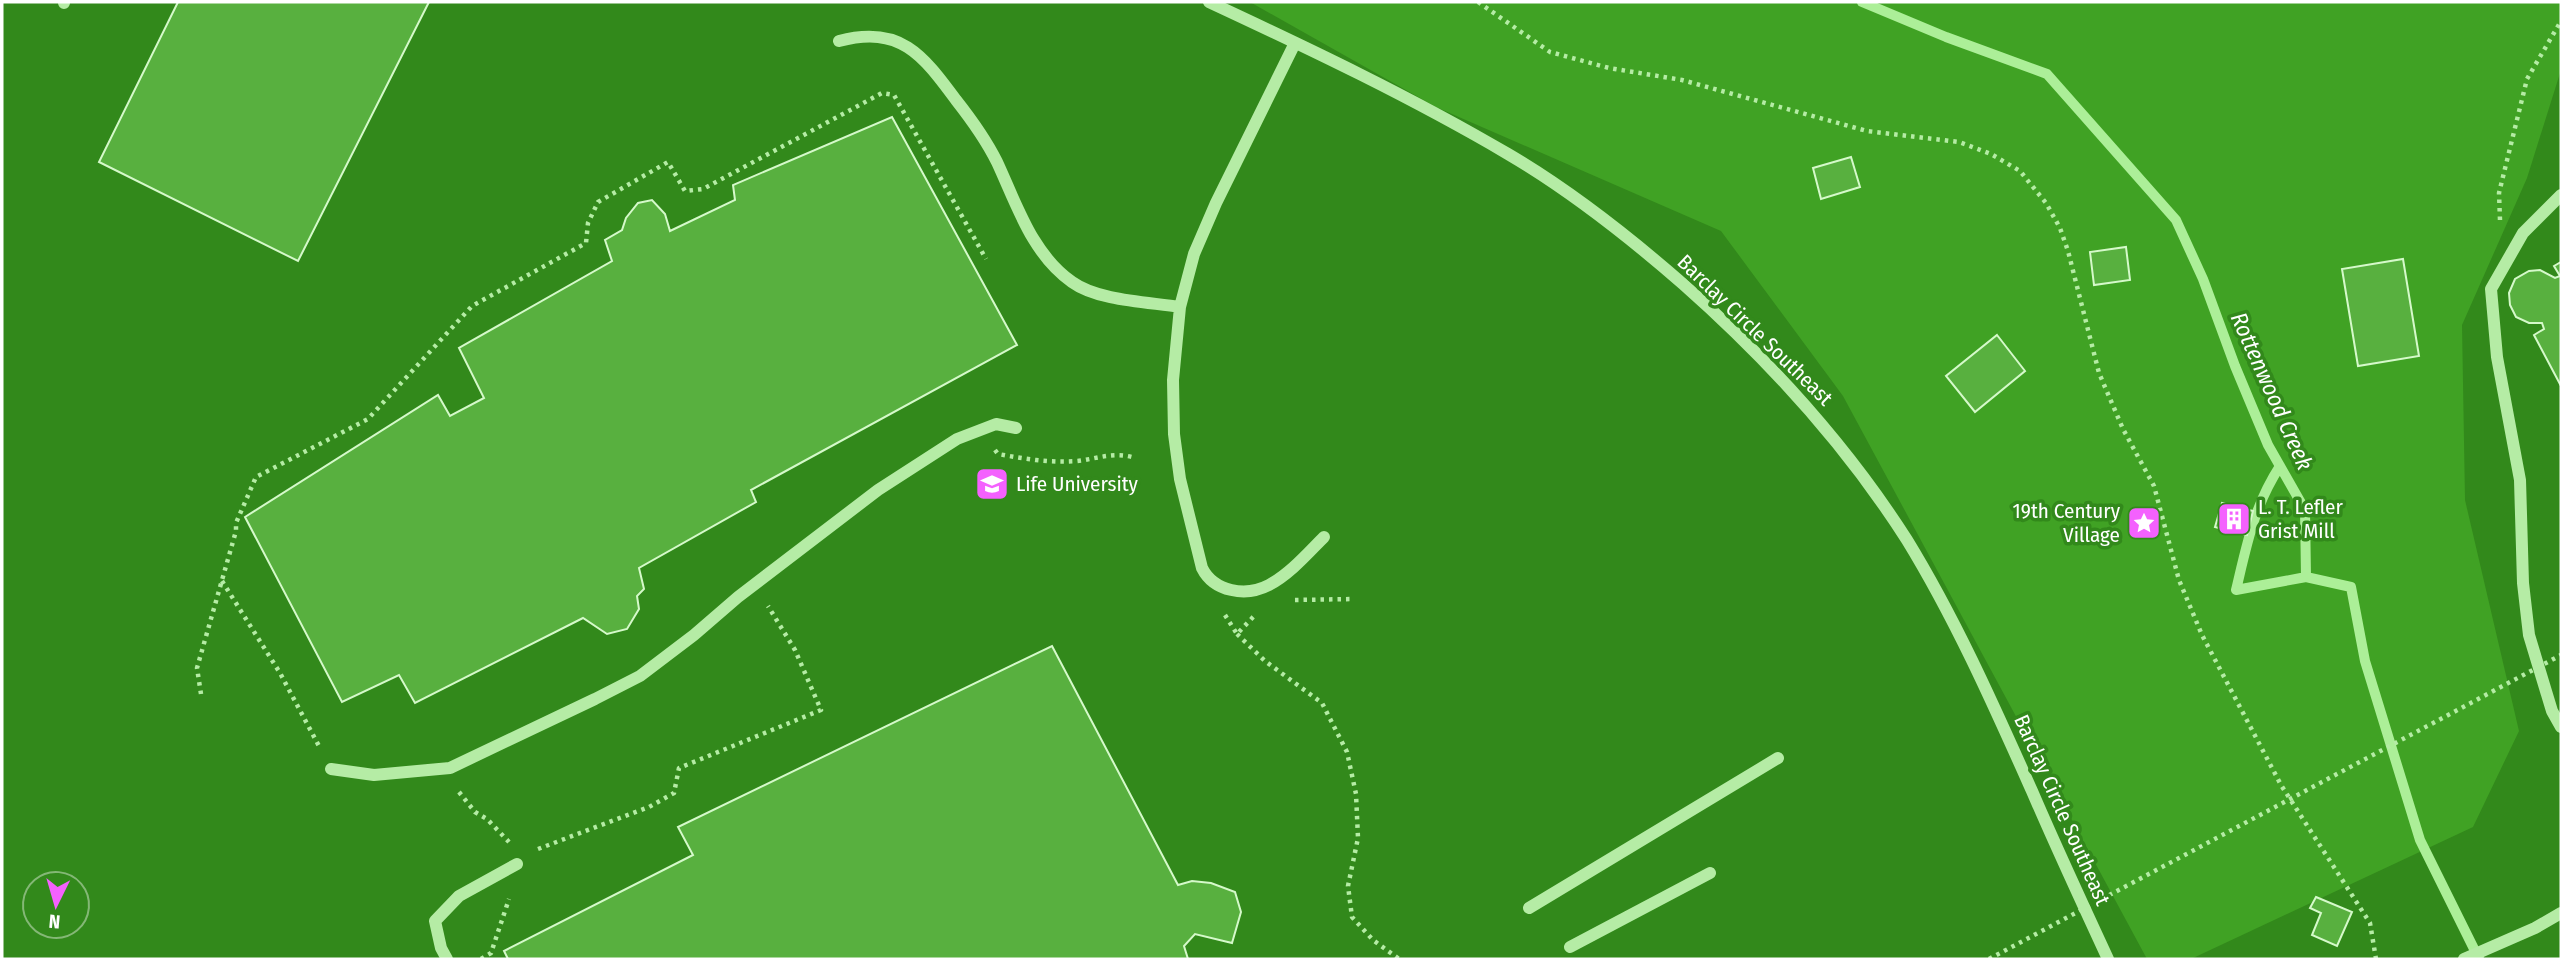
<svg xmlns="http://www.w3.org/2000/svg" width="2563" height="961" viewBox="0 0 2563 961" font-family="'Fira Sans Condensed',sans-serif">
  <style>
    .green { fill: #40a224 }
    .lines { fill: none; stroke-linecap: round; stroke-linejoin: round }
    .stream { stroke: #acef98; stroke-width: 10 }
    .building { fill: #58b03f; stroke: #d5f9ca; stroke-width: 2 }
    .path { stroke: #b5eca5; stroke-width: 4.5; stroke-dasharray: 3.5 5; stroke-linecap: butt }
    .minor { stroke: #b5eca5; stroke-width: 12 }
    .path-bridge { stroke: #b5eca5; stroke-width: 4.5; stroke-dasharray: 3.5 5; stroke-linecap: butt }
    .labels { text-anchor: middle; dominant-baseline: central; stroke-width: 7; stroke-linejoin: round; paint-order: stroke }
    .street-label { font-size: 21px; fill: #fff; stroke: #32891b }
    .poi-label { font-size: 21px; fill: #fff; stroke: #32891b; text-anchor: start }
    .water-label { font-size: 23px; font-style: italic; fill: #fff; stroke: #32891b }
  </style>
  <rect width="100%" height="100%" fill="#32891b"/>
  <path class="green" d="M1250 2H2561V70L2527 178 2462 325 2465 500 2519 731 2473 827 2191 959H2147L1843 396 1721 231 1436 107Z"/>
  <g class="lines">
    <path class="stream" d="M1862 2 1946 37 2047 74 2176 220 2203 279 2235 366 2268 445 2305 510 2306 577 2351 587 2365 661 2420 840 2479 959
      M2280 466C2254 506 2247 544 2236 590L2306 577"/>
  </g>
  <path class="building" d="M178 2H429L298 261 99 162Z
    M892 117 1017 345 751 490 756 502 639 568 644 589 637 596 639 609 627 629 607 634 583 618 415 703 399 675 342 702 245 517 438 395 450 416 484 398 459 348 612 261 605 240 622 230 626 218 638 203 652 200 665 214 670 231 735 200 733 185Z
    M1851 157 1860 187 1821 199 1813 168Z
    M2126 247 2130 280 2094 285 2090 252Z
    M2403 259 2419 356 2358 366 2342 269Z
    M2561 262V386L2534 335 2544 329 2542 323H2529L2516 317 2510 305 2509 293 2515 279 2529 271 2540 270 2555 278 2560 276 2554 266Z
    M1997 335 2025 371 1975 412 1946 376Z
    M2222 503 2253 511 2247 535 2215 527Z
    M1052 646 1178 885 1192 881 1211 883 1235 892 1241 912 1232 943 1195 934 1184 946 1188 959H508L504 951 693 855 678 827Z
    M2316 897 2352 912 2337 946 2312 935 2321 913 2310 908Z"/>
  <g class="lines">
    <path class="path" d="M1478 2 1550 52 1609 68 1682 80 1867 131 1959 142 1991 154 2020 171 2046 203 2060 228 2068 251 2099 373 2123 429 2154 486 2179 580 2202 635 2281 785 2370 923 2376 959
      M2500 220 2499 193 2527 79 2561 21
      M995 450 998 454C1025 459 1049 463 1077 461 1096 459 1112 452 1132 457
      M222 581 280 673 320 748
      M1295 600 1354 599
      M1225 615 1237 634 1255 615
      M1237 634 1265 661 1322 703 1347 752 1356 794 1358 838 1348 886 1352 917 1373 940 1399 959
      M201 694 197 668 236 531V523L256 477 368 419 472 306 586 243 588 223 598 202 668 162 685 191 703 189 882 93 894 95 986 259
      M459 792 475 812 487 819 509 842
      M538 849 649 807 674 793 679 768 821 710 795 650 768 606
      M481 959 491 953 509 899"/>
    <path class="minor" d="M1209 2C1310 49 1411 97 1508 154 1571 191 1628 236 1683 284 1769 360 1845 443 1907 540 1956 620 1994 706 2032 791 2056 847 2082 903 2108 959
      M64 3V2
      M839 41C900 25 922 54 956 100 971 119 986 140 997 162 1017 205 1032 254 1072 282 1098 301 1149 302 1180 307
      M1295 43 1216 203 1194 254 1180 307 1173 380 1174 434 1180 479 1202 568C1214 592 1246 597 1269 585 1290 574 1308 553 1324 537
      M2561 195 2523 233 2491 289 2497 357 2520 480 2523 583 2529 635 2552 711 2561 727
      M331 769 374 775 450 768 595 699 640 676 694 635 738 597 878 490 957 439 996 424 1016 428
      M1529 908 1778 758
      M1570 947 1710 873
      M447 959 441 948 435 921 459 896 517 864
      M2464 959 2535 928 2561 913"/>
    <path class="path-bridge" d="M1989 959 2561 655"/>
  </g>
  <defs>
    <symbol id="university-square" viewBox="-11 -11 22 22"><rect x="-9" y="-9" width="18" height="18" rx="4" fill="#f461fe" stroke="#32891b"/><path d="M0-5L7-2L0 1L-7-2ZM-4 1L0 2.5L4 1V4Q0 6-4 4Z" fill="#fff"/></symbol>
    <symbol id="building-square" viewBox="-11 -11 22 22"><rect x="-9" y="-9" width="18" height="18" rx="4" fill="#f461fe" stroke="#32891b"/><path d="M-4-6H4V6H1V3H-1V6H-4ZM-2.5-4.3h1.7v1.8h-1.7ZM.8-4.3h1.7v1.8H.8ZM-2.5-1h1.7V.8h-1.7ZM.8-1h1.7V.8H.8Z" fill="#fff"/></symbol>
    <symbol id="sight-square" viewBox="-11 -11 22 22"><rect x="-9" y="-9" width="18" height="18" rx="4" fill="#f461fe" stroke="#32891b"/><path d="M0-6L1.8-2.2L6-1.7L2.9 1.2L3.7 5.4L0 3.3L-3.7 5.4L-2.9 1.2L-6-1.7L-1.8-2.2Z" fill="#fff"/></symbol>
  </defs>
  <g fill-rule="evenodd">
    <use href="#university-square" x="973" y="465" width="38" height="38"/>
    <use href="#building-square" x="2215" y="500" width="38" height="38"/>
    <use href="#sight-square" x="2125" y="504" width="38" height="38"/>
  </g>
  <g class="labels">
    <g class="street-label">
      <text transform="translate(1755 330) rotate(44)">Barclay Circle Southeast</text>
      <text transform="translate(2062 810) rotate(66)">Barclay Circle Southeast</text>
    </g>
    <g class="poi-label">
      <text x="1016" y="484">Life University</text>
      <text x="2258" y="507">L. T. Lefler<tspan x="2258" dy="24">Grist Mill</tspan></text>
      <text x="2120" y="511" text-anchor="end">19th Century<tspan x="2120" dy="24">Village</tspan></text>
    </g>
    <g class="water-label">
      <text transform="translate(2272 391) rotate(66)">Rottenwood Creek</text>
    </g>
  </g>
  <rect width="2563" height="961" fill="none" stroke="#ffffff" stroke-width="7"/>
  <g transform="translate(56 905) rotate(185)"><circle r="33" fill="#32891b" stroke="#84b876" stroke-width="2"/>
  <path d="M0-5L12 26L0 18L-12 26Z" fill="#f461fe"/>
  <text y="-10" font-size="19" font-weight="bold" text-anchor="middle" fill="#ffffff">N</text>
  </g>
</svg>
